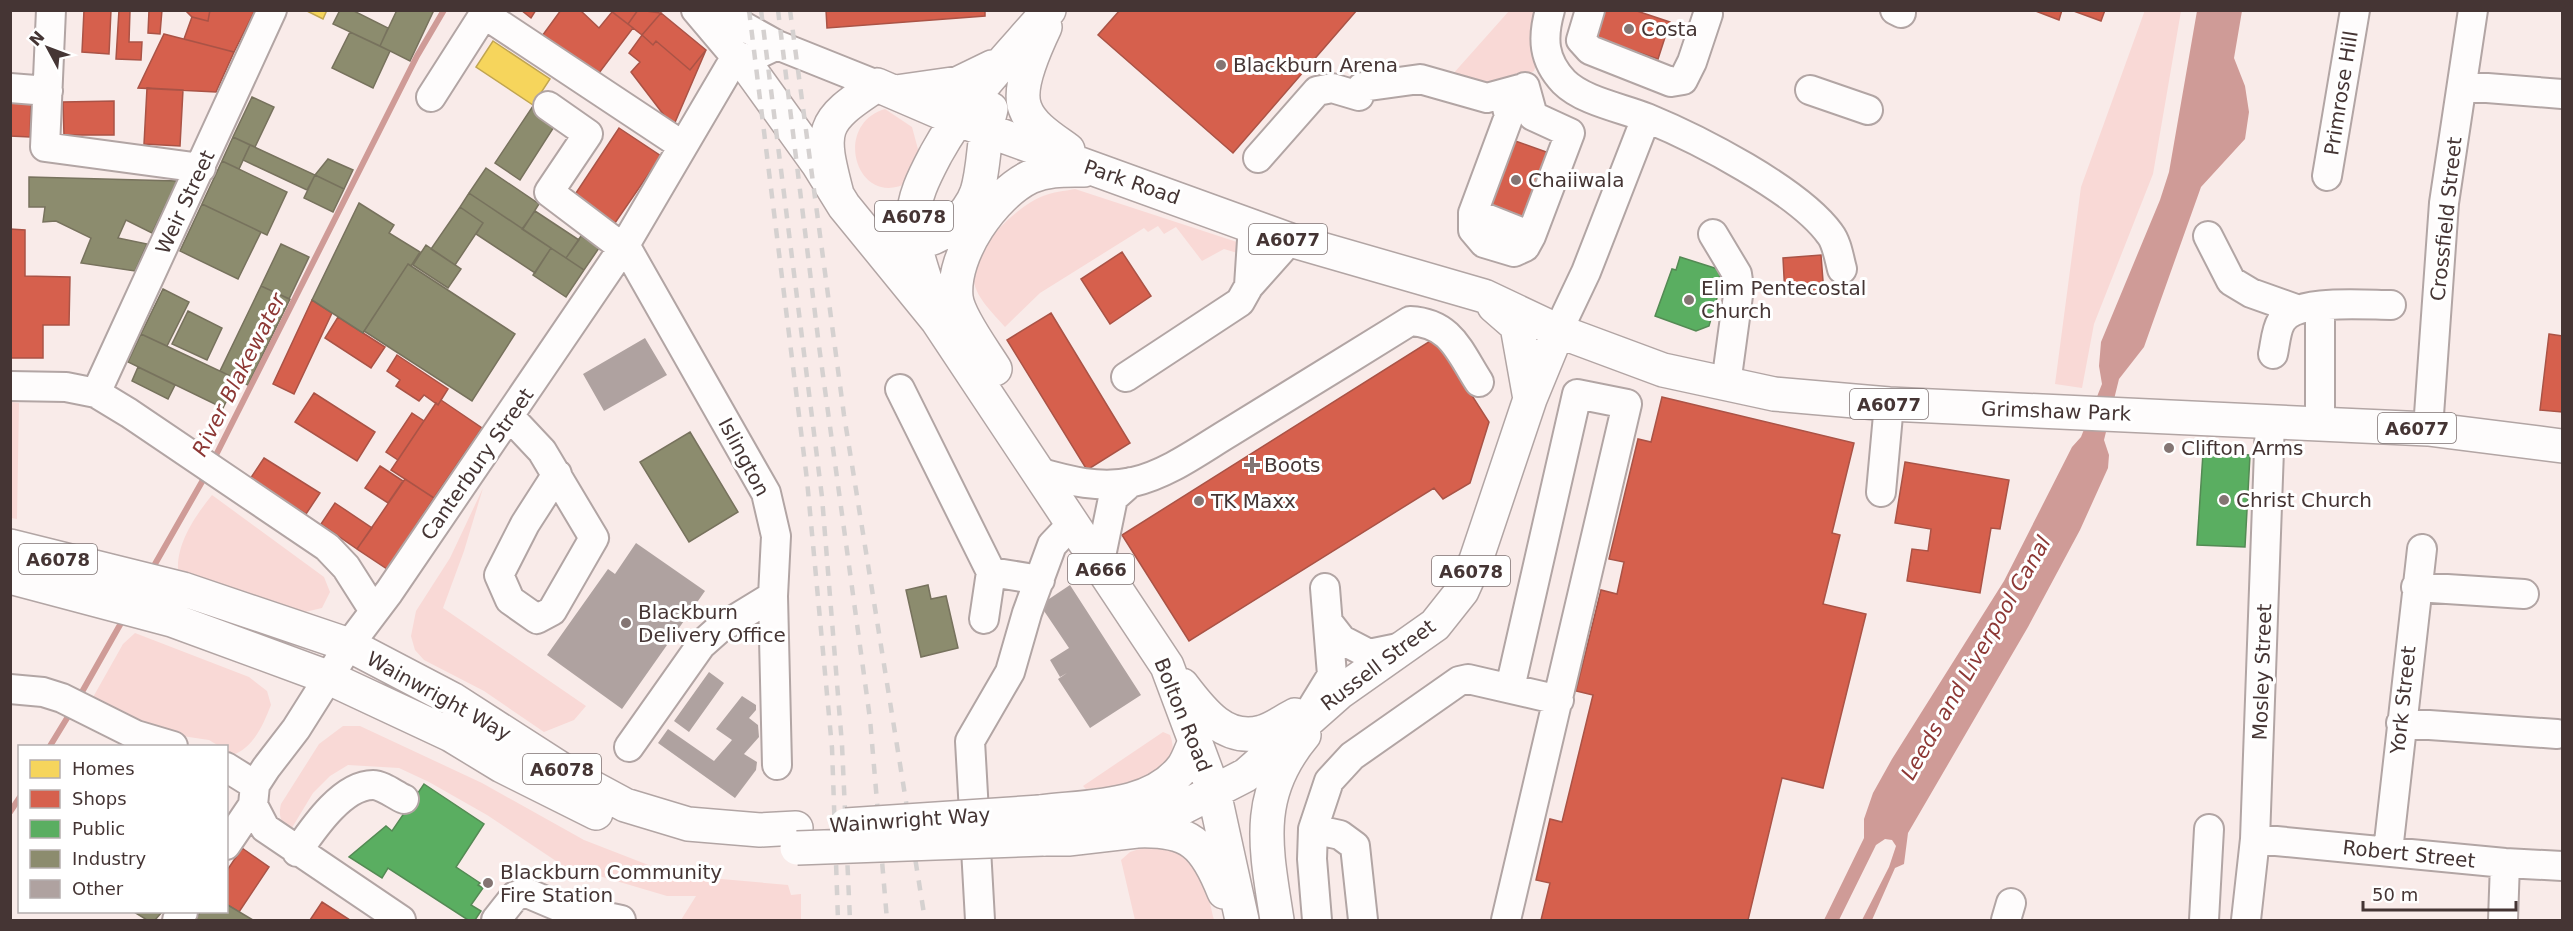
<svg xmlns="http://www.w3.org/2000/svg" width="2573" height="931" viewBox="0 0 2573 931" font-family="'DejaVu Sans',sans-serif">
  <style>
    .green { fill: #f9d9d6 }
    .water { fill: #cf9b97 }
    .homes { fill: #f6d55c; stroke: #c1a550; stroke-width: 1.5 }
    .shops { fill: #d6604d; stroke: #aa5346; stroke-width: 1.5 }
    .public { fill: #5aae61; stroke: #548a54; stroke-width: 1.5 }
    .industry { fill: #8c8c6e; stroke: #77725d; stroke-width: 1.5 }
    .lines { fill: none; stroke-linecap: round; stroke-linejoin: round }
    .stream { stroke: #cf9b97; stroke-width: 6 }
    .building { fill: #afa2a0 }
    .minor-casing { stroke: #b2a5a4; stroke-width: 32 }
    .highway-casing { stroke: #b2a5a4; stroke-width: 36 }
    .minor { stroke: #fefcfc; stroke-width: 28 }
    .highway { stroke: #fefcfc; stroke-width: 33 }
    .rail { stroke: #d5d1d0; stroke-width: 4.5; stroke-dasharray: 10 10; stroke-linecap: butt }
    .highway-bridge-casing { stroke: #b2a5a4; stroke-width: 36; stroke-linecap: butt }
    .highway-bridge { stroke: #fefcfc; stroke-width: 33 }
    .poi-dot { fill: #847573; stroke: #fff; stroke-width: 2 }
    .labels { text-anchor: middle; dominant-baseline: central; stroke-width: 6; stroke-linejoin: round; paint-order: stroke }
    .shield { fill: #fff; stroke: #7d7271; stroke-width: 1.5 }
    .shield-label { font-size: 18px; font-weight: bold; fill: #453534 }
    .poi-label { font-size: 20px; fill: #453534; stroke: #fff; text-anchor: start }
    .street-label { font-size: 20px; fill: #453534; stroke: #fff }
    .water-label { font-size: 21px; font-style: italic; fill: #8d3835; stroke: #fff }
  </style>
  <rect width="100%" height="100%" fill="#f9ebe9"/>
  <path class="green" d="M2145 10 2181 11 2153 174 2094 324 2082 388 2055 384 2081 187Z
    M1509 11H1536V65L1534 71 1488 94 1444 84Z
    M885 109 912 127 919 153 909 182C857 211 831 125 885 109Z
    M1075 189 1243 244 1244 255 1224 249 1202 261 1176 227 1164 234 1158 226 1148 232 1144 228 1040 293 1005 327C994 314 977 299 974 282 968 251 1017 206 1043 196 1053 192 1064 191 1075 189Z
    M11 402 19 403 17 519 11 518Z
    M483 488 464 551 443 608 586 706 574 720 544 732 484 691 424 660 415 650 411 636 416 611 450 558Z
    M212 495 324 577 330 592 322 608 305 612 178 569C177 542 196 515 212 495Z
    M135 633 249 677 267 691 271 705C263 725 254 747 233 755L227 751 226 746H219L209 740 155 732 92 699 123 644Z
    M343 726H360L482 783 584 840 651 866 710 878 788 885 791 895 801 894V920H681L696 896H667L562 865 487 815 429 782 399 768 348 765 330 776 313 793 290 831C281 822 278 817 281 804L319 744Z
    M1163 732 1170 735C1177 751 1170 771 1153 779 1140 785 1102 787 1086 789L1083 786Z
    M1146 847C1199 850 1204 876 1214 920H1135L1121 860 1130 852Z"/>
  <path class="water" d="M2197 11H2242L2234 58 2245 86 2249 112 2245 139 2201 187 2144 347 2119 379 2104 440 2109 455 2108 468 2080 530 2028 627 1908 833 1904 864 1895 868 1872 920H1862L1889 867 1896 846 1892 840 1885 839 1876 845 1839 920H1824L1864 838V819L1873 793 1892 759 2004 581 2072 447 2081 437 2102 384 2099 366 2101 342 2160 200 2169 172Z"/>
  <path class="homes" d="M305 10H327L323 19Z
    M493 41 550 79 533 105 476 67Z"/>
  <path class="shops" d="M84 10H111L109 54 82 52Z
    M119 10H130L129 42H142L141 60 116 59Z
    M149 10H162L160 34 148 33Z
    M185 10H210L208 21 192 17Z
    M210 10H255L234 52 184 39 192 17 208 21Z
    M521 10H536L531 18Z
    M561 10H580L599 28 612 12 633 28 596 77 542 36Z
    M610 10H638L628 24Z
    M638 10 661 13 642 35 628 24Z
    M826 10H985V16L827 28Z
    M1120 10H1357L1233 153 1098 35Z
    M1597 10H1634L1670 22 1658 59 1589 36Z
    M2033 10H2062L2059 20Z
    M2071 10H2105L2101 21Z
    M661 13 706 50 690 70 656 41 653 45 642 35Z
    M164 34 234 52 216 92 138 88Z
    M642 35 653 45 656 41 690 70 706 50 673 127 631 72 640 62 629 53Z
    M147 88 183 90 180 146 144 144Z
    M10 97 31 98 30 137 10 136Z
    M114 101V135H64L63 102Z
    M619 128 661 156 615 223 574 196Z
    M1507 138 1549 153 1524 222 1483 207Z
    M10 229 25 230V276L70 277 69 325H43V358H10Z
    M1122 252 1151 296 1110 324 1081 279Z
    M1821 255 1824 294 1785 296 1783 258Z
    M312 300 332 313 294 394 273 384Z
    M1051 313 1130 443 1087 470 1007 340Z
    M338 317 385 347 371 368 325 338Z
    M2549 334 2562 336V412L2540 410Z
    M1435 338 1489 422 1470 483 1443 499 1434 488 1189 641 1122 535Z
    M397 355 448 389 438 405 424 395 419 401 396 386 400 380 387 371Z
    M314 393 375 432 357 461 295 422Z
    M1662 397 1854 443 1832 533 1840 535 1823 604 1866 614 1823 788 1782 778 1748 920H1541L1550 883 1536 880 1550 819 1562 822 1593 695 1576 691 1601 590 1617 594 1624 562 1609 559 1638 439 1651 442Z
    M441 400 482 428 434 498 391 470 436 403 438 405Z
    M412 413 424 421 398 460 386 452Z
    M264 458 320 493 306 514 250 479Z
    M1905 462 2009 480 2000 529 1991 528 1980 593 1907 581 1912 549 1928 551 1931 529 1895 523Z
    M380 466 403 481 388 503 365 488Z
    M405 479 434 498 387 569 357 549Z
    M335 503 372 528 357 549 321 524Z
    M242 848 269 867 239 912 226 904V872Z
    M322 902 350 920H310Z"/>
  <path class="public" d="M1680 257 1721 270 1718 283 1721 284 1709 326 1696 331 1655 316 1672 269 1676 270Z
    M2203 453 2250 455 2245 547 2197 545Z
    M424 784 484 824 456 867 480 883 478 885 483 888 471 905 481 911 475 920H468L388 868 382 878 349 857 386 826 392 831Z"/>
  <path class="industry" d="M340 10H352L388 28 380 46 333 24Z
    M397 10H434L410 61 380 46Z
    M350 32 390 51 373 88 332 68Z
    M252 97 274 107 255 147 233 137Z
    M535 103 559 119 520 180 495 163Z
    M233 137 250 145 239 169 222 161Z
    M250 145 315 175 307 190 243 160Z
    M328 159 353 170 344 189 315 175Z
    M222 161 287 192 267 235 202 204Z
    M486 168 539 204 523 229 469 193Z
    M315 175 344 189 333 212 304 198Z
    M29 177 177 181 152 233 126 220 118 238 147 244 135 271 81 263 91 238 56 221 43 222 45 207H29Z
    M469 193 551 248 535 273 476 234 483 223 460 207Z
    M359 203 394 225 389 233 420 252 411 266 408 264 363 333 312 300Z
    M202 204 261 232 238 279 180 251Z
    M460 207 483 223 455 265 431 249Z
    M535 211 579 240 566 258 522 229Z
    M581 236 599 248 584 270 566 258Z
    M281 244 309 257 289 299 261 286Z
    M426 245 461 269 448 288 413 265Z
    M551 248 584 270 566 297 533 275Z
    M408 264 515 334 472 401 364 331Z
    M261 286 290 299 248 385 220 371Z
    M163 289 189 302 167 346 141 334Z
    M188 311 222 328 207 360 172 344Z
    M141 334 237 379 223 408 128 362Z
    M138 367 175 385 168 399 132 381Z
    M690 432 738 512 689 542 640 462Z
    M928 585 931 599 946 596 958 648 921 657 906 590Z
    M226 904 253 920H195L200 912H226Z
    M134 912H162L155 920H147Z"/>
  <g class="lines">
    <path class="stream" d="M213 461 417 56 444 10
      M151 571 207 473
      M78 699 125 616
      M50 746 72 710
      M10 812 20 797"/>
  </g>
  <path class="building" d="M645 338 667 375 604 411 583 374Z
    M636 543 705 591 622 709 547 655 608 569 615 574Z
    M1070 585 1141 695 1090 728 1058 679 1067 673 1060 677 1050 660 1069 648 1040 605Z
    M709 672 724 683 689 732 674 721Z
    M742 696 756 705V710L749 718 758 725 759 737 744 754 757 762 756 770 735 798 658 743 668 729 714 761 732 740 716 729Z"/>
  <g class="lines">
    <defs>
      <path id="minor" d="M51 10 45 147 201 168
        M696 10 729 49 743 60
        M714 10 777 45 877 85
        M1550 10C1542 38 1543 60 1564 82 1583 101 1622 108 1647 118 1698 139 1798 190 1830 234 1837 243 1839 258 1842 269
        M1590 10 1581 40 1590 50 1671 82 1683 80 1692 62 1708 14
        M1895 10 1901 13
        M2462 86 2562 94
        M1362 87 1420 79 1487 98 1520 89
        M10 88 48 91
        M1810 90 1868 110
        M1504 95 1509 116 1473 213V230L1484 243 1514 252 1525 247 1531 236 1570 133 1533 116 1525 87
        M431 97 484 14 683 146
        M548 106 588 134 549 192 623 248
        M1258 158 1317 91 1332 88 1359 96
        M2327 176 2355 10
        M1473 213 1531 236
        M1713 234 1737 274 1739 288 1726 384
        M2208 236 2231 281 2251 293 2296 309
        M625 245 766 493 776 536 773 596 777 765
        M1249 286 1253 225
        M2320 306V424
        M1558 331 1586 272 1646 118
        M2273 354C2275 345 2276 330 2281 322 2294 298 2366 305 2391 305
        M1126 377 1240 302 1249 286 1290 240
        M10 386 66 387 96 393 129 413 327 547 346 567 374 611
        M900 389 991 572 1040 580
        M96 393 272 10
        M510 417 542 451 594 538 552 611 537 619 510 600 499 575 525 524 557 474
        M2428 429 2444 203 2473 10
        M1038 472C1069 481 1100 489 1133 482 1168 474 1200 450 1230 432 1291 395 1350 358 1410 321 1451 323 1459 351 1479 382
        M1881 492 1889 404
        M1099 566 1113 498 1131 482
        M2416 587 2524 594
        M984 619 991 572
        M1328 622 1342 640 1369 654 1403 647
        M10 689 43 692 62 698 136 735 173 746
        M1313 706 1332 675 1325 588
        M2401 723 2557 734
        M629 747 701 645 719 629 773 596
        M226 767 255 785
        M253 805 265 828 401 920
        M1313 829 1340 835 1355 846 1363 920
        M2255 839 2505 863 2562 866
        M226 845 253 805 255 785 266 768 296 729 349 645 389 592 625 245 729 68 777 45
        M2388 851 2422 549
        M297 852C313 829 342 785 373 785 382 785 395 795 404 799
        M177 920 183 912
        M496 920 515 896 527 893 560 907 621 920
        M980 920 970 741 1010 672 1027 613 1052 545 1071 525
        M1317 920 1312 859 1313 829 1329 781 1352 756 1459 681 1468 679 1559 700
        M1506 920 1627 404 1577 394 1510 688
        M2006 920 2011 903
        M2204 920 2209 829
        M2246 920 2255 839 2270 422
        M2503 920 2505 863"/>
      <path id="highway" d="M1045 27C1036 46 1017 87 1025 108 1031 126 1053 139 1068 150
        M743 60 818 164 844 206 937 320 1167 666 1214 792 1242 920
        M896 92 959 83 992 67
        M837 194C820 129 820 122 877 85L956 119 1290 240 1484 296 1558 331 1663 370 1774 394 1889 404 2428 429 2562 446
        M895 236C902 238 911 242 918 242 942 239 969 215 977 192 985 166 983 136 991 109
        M1494 306 1517 326 1530 399
        M934 307C926 280 913 251 913 222 913 197 925 175 936 154 968 96 1007 59 1049 10
        M995 369C984 351 958 317 956 297 952 254 993 195 1030 177 1048 169 1065 170 1084 170
        M10 546 183 589 349 645 452 699 575 778 625 805 688 824 760 830 796 828
        M10 577 172 620 327 677 451 735 502 766 596 813
        M1182 685C1201 710 1225 743 1262 732 1273 729 1285 720 1295 715
        M1040 812C1086 806 1152 809 1183 767 1188 760 1191 750 1195 742
        M1137 831C1190 829 1205 844 1224 892
        M1043 839H1068L1137 831 1246 775 1340 692 1435 625 1462 591 1476 560 1530 399 1558 331
        M1277 920C1266 848 1253 796 1304 735"/>
    </defs>
    <use href="#minor" class="minor-casing"/>
    <use href="#highway" class="highway-casing"/>
    <use href="#minor" class="minor"/>
    <use href="#highway" class="highway"/>
    <path class="rail" d="M749 10 807 480 832 748 838 920
      M761 10 822 497 842 745 850 920
      M778 10 819 346 870 719 887 920
      M790 10 844 415 925 920"/>
    <defs>
      <path id="highway-bridge" d="M846 825 1040 812
        M797 848 1043 839"/>
    </defs>
    <use href="#highway-bridge" class="highway-bridge-casing"/>
    <use href="#highway-bridge" class="highway-bridge"/>
  </g>
  <g class="poi-dot">
    <circle cx="1629" cy="29" r="6"/>
    <circle cx="1221" cy="65" r="6"/>
    <circle cx="1516" cy="180" r="6"/>
    <circle cx="1689" cy="300" r="6"/>
    <circle cx="2169" cy="448" r="6"/>
    <path d="M1249 456h6v6h6v6h-6v6h-6v-6h-6v-6h6z"/>
    <circle cx="2224" cy="500" r="6"/>
    <circle cx="1199" cy="501" r="6"/>
    <circle cx="626" cy="623" r="6"/>
    <circle cx="488" cy="883" r="6"/>
  </g>
  <g class="labels">
    <g class="shield">
      <rect x="875" y="201" width="78" height="30" rx="4.5"/>
      <rect x="1249" y="224" width="78" height="30" rx="4.5"/>
      <rect x="1850" y="389" width="78" height="30" rx="4.5"/>
      <rect x="2378" y="413" width="78" height="30" rx="4.5"/>
      <rect x="19" y="544" width="78" height="30" rx="4.5"/>
      <rect x="1068" y="554" width="66" height="30" rx="4.5"/>
      <rect x="1432" y="556" width="78" height="30" rx="4.5"/>
      <rect x="523" y="754" width="78" height="30" rx="4.5"/>
    </g>
    <g class="shield-label">
      <text x="914" y="216">A6078</text>
      <text x="1288" y="239">A6077</text>
      <text x="1889" y="404">A6077</text>
      <text x="2417" y="428">A6077</text>
      <text x="58" y="559">A6078</text>
      <text x="1101" y="569">A666</text>
      <text x="1471" y="571">A6078</text>
      <text x="562" y="769">A6078</text>
    </g>
    <g class="poi-label">
      <text x="1641" y="29">Costa</text>
      <text x="1233" y="65">Blackburn Arena</text>
      <text x="1528" y="180">Chaiiwala</text>
      <text x="1701" y="288">Elim Pentecostal<tspan x="1701" dy="23">Church</tspan></text>
      <text x="2181" y="448">Clifton Arms</text>
      <text x="1264" y="465">Boots</text>
      <text x="2236" y="500">Christ Church</text>
      <text x="1211" y="501">TK Maxx</text>
      <text x="638" y="612">Blackburn<tspan x="638" dy="23">Delivery Office</tspan></text>
      <text x="500" y="872">Blackburn Community<tspan x="500" dy="23">Fire Station</tspan></text>
    </g>
    <g class="street-label">
      <text transform="translate(2341 93) rotate(-81)">Primrose Hill</text>
      <text transform="translate(1132 182) rotate(19)">Park Road</text>
      <text transform="translate(185 202) rotate(-65)">Weir Street</text>
      <text transform="translate(2446 219) rotate(-84)">Crossfield Street</text>
      <text transform="translate(2056 411) rotate(2)">Grimshaw Park</text>
      <text transform="translate(744 457) rotate(62)">Islington</text>
      <text transform="translate(477 464) rotate(-55)">Canterbury Street</text>
      <text transform="translate(1378 665) rotate(-37)">Russell Street</text>
      <text transform="translate(2262 672) rotate(-88)">Mosley Street</text>
      <text transform="translate(439 696) rotate(29)">Wainwright Way</text>
      <text transform="translate(2403 700) rotate(-84)">York Street</text>
      <text transform="translate(1183 715) rotate(68)">Bolton Road</text>
      <text transform="translate(910 820) rotate(-4)">Wainwright Way</text>
      <text transform="translate(2409 854) rotate(6)">Robert Street</text>
    </g>
    <g class="water-label">
      <text transform="translate(239 375) rotate(-63)">River Blakewater</text>
      <text transform="translate(1976 658) rotate(-60)">Leeds and Liverpool Canal</text>
    </g>
  </g>
  <rect width="2573" height="931" fill="none" stroke="#453534" stroke-width="24"/>
  <rect x="18" y="745" width="210" height="168" fill="#ffffff" stroke="#b5aeae" stroke-width="1.5"/>
  <rect x="30" y="760" width="30" height="18" fill="#f6d55c" stroke="#b5aeae" stroke-width="1.5"/>
  <text x="72" y="775" font-size="18" fill="#453534">Homes</text>
  <rect x="30" y="790" width="30" height="18" fill="#d6604d" stroke="#b5aeae" stroke-width="1.5"/>
  <text x="72" y="805" font-size="18" fill="#453534">Shops</text>
  <rect x="30" y="820" width="30" height="18" fill="#5aae61" stroke="#b5aeae" stroke-width="1.5"/>
  <text x="72" y="835" font-size="18" fill="#453534">Public</text>
  <rect x="30" y="850" width="30" height="18" fill="#8c8c6e" stroke="#b5aeae" stroke-width="1.5"/>
  <text x="72" y="865" font-size="18" fill="#453534">Industry</text>
  <rect x="30" y="880" width="30" height="18" fill="#afa2a0" stroke="#b5aeae" stroke-width="1.5"/>
  <text x="72" y="895" font-size="18" fill="#453534">Other</text>
  <g transform="translate(48 48) rotate(311)" stroke="#ffffff" stroke-width="4.5" paint-order="stroke">
  <path d="M0-4.5L10 22L0 15L-10 22Z" fill="#453534"/>
  <text y="-9" font-size="16" font-weight="bold" text-anchor="middle" fill="#453534">N</text>
  </g>
  <path d="M2363 901v9h153v-9" fill="none" stroke="#453534" stroke-width="3"/>
  <text x="2372" y="901" font-size="18" fill="#453534" stroke="#ffffff" stroke-width="4.5" paint-order="stroke">50 m</text>
</svg>
